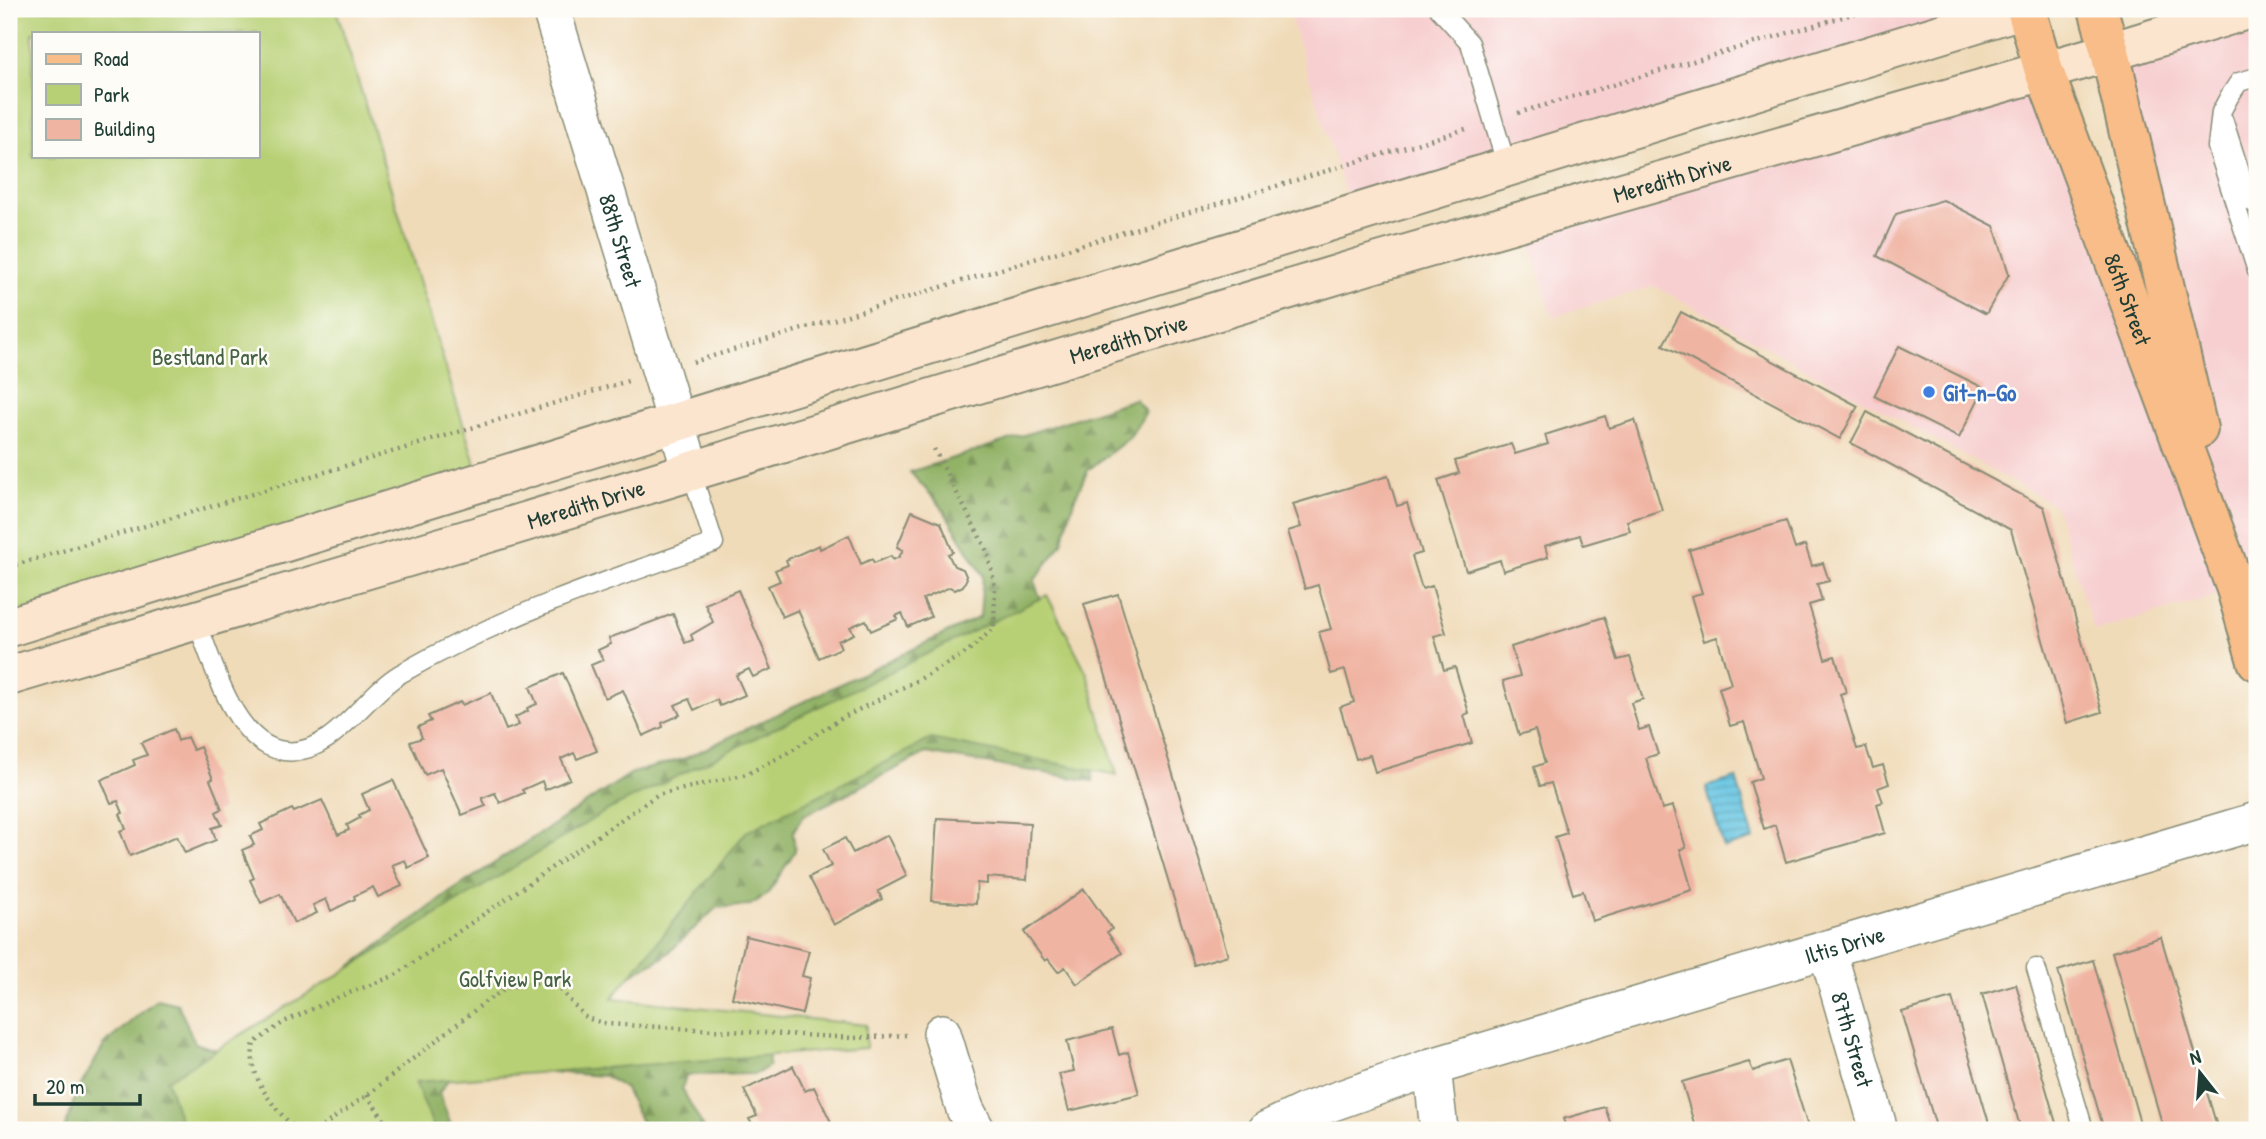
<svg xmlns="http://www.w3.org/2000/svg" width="2266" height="1139" viewBox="0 0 2266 1139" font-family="'Patrick Hand',sans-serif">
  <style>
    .built { fill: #f7cfd0 }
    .forest { fill: url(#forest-firs); stroke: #58784d; stroke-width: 2 }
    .park { fill: #b8d075; stroke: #6c8654; stroke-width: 2; fill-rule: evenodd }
    .water { fill: url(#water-rules); stroke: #41808b; stroke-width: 2 }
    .building { fill: #f0b4a3 }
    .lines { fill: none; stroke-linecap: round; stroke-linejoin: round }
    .service-casing { stroke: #888c76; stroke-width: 21 }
    .minor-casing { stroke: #888c76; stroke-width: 40 }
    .secondary-casing { stroke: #888c76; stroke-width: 42 }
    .primary-casing { stroke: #888c76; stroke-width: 42 }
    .path { stroke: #888c76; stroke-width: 4.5; stroke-dasharray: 2 5; stroke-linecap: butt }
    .service { stroke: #fff; stroke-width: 18 }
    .minor { stroke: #fff; stroke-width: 37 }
    .secondary { stroke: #fce5cf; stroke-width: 38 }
    .primary { stroke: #f8bd88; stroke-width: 38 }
    .shop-dot { fill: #3f7fe0; stroke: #fdfcf7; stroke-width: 2.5 }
    .labels { text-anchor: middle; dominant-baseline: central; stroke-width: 5; stroke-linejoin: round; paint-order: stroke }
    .street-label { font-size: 23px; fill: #1f3d34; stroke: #fdfcf7 }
    .park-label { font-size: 23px; fill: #456244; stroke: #fdfcf7 }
    .shop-label { font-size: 23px; font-weight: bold; fill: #366cbe; stroke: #fdfcf7; text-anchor: start }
  </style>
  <defs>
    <pattern id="forest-firs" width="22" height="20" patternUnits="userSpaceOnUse" patternTransform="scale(1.75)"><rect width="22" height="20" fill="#92b266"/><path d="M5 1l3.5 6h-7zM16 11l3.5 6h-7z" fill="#779255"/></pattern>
    <pattern id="water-rules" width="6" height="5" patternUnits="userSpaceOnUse" patternTransform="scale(1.75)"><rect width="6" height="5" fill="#63c4e2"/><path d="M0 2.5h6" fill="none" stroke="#51a0b8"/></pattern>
  </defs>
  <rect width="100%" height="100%" fill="#fdfcf7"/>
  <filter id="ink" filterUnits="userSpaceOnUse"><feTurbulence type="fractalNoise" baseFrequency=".0143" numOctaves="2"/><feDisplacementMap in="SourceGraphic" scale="14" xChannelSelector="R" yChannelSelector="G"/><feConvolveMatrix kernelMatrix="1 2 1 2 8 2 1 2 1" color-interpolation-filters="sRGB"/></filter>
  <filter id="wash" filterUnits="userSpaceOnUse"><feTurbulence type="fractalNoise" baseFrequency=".00686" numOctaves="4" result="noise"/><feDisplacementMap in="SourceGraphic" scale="28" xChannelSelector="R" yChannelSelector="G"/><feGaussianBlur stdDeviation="1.57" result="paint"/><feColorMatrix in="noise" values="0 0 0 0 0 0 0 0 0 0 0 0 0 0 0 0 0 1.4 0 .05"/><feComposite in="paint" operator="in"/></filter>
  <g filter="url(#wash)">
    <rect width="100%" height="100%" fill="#f0dbb9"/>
    <path class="built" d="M1288 9H2022L1352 215Z
      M2257 9V661L2235 590 2094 631 2055 505 1655 286 1552 317 1523 219 2044 71 2233 582 2110 52Z"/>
    <path class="forest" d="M1135 399 1146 412 1129 438 1088 470 1074 500 1062 543 1034 581 1088 727 1093 781 926 753 803 816 793 832 795 851 767 895 750 905 716 908 664 957 616 983 601 1004 768 1044 769 1066 756 1074 686 1075 682 1089 705 1130H645L625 1089 605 1076 478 1067 452 1074 439 1093 453 1130H64L77 1092 105 1044 157 999 178 1004 195 1043 232 1055 449 893 632 773 686 758 980 617 983 575 941 506 910 472Z"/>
    <path class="park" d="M9 9H336L481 483 9 627ZM33 33H257V156H33Z
      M1047 595 1087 673 1117 775 931 739 746 832 612 998 866 1025V1048L415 1082 435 1130H183L167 1080 606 811Z"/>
    <path class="water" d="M1736 778 1754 839 1724 848 1706 787Z"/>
    <g id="blocks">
      <path class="building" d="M1943 200 1994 226 2009 274 1986 314 1877 256 1896 214Z
        M1681 312 1858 406 1840 439 1663 345Z
        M1899 346 1984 388 1959 438 1874 396Z
        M1867 412 2044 507 2102 712 2067 723 2011 530 1851 443Z
        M1605 416 1609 428 1635 420 1662 510 1627 521 1630 531 1583 545 1580 535 1545 546 1548 557 1503 571 1500 560 1466 571 1438 480 1459 473 1455 461 1511 444 1515 454 1548 444 1545 435Z
        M1388 476 1397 506 1407 503 1422 553 1412 556 1422 589 1432 586 1446 633 1434 636 1444 670 1455 667 1469 713 1464 715 1472 743 1375 772 1370 755 1356 759 1340 707 1354 702 1345 670 1331 674 1319 632 1331 629 1318 585 1305 589 1288 531 1301 527 1293 504Z
        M912 511 941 523 953 552 948 554 954 566 963 569 967 578 963 586 955 590 950 587 923 599 931 617 908 627 902 613 896 616 898 619 871 631 866 620 850 627 854 634 838 641 841 648 819 658 798 610 782 617 768 586 780 581 775 570 788 565 786 560 819 545 820 549 849 535 861 564 872 559 874 563 891 556 893 560 899 557 903 550 897 547Z
        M1786 521 1795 549 1805 545 1812 566 1823 563 1829 581 1817 584 1822 601 1809 605 1825 659 1835 656 1846 692 1840 694 1857 749 1866 747 1873 768 1883 765 1889 784 1878 788 1883 802 1877 804 1885 833 1786 862 1775 825 1764 829 1750 782 1761 778 1744 722 1730 726 1719 688 1731 684 1717 637 1704 641 1691 596 1702 593 1689 550Z
        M738 590 772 669 753 677 749 669 736 675 745 695 720 706 717 700 694 710 689 699 675 705 680 715 662 723 663 727 643 736 623 690 605 698 591 665 603 660 598 650 611 644 609 638 673 614 685 643 693 640 691 635 713 622 705 604Z
        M1118 594 1228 955 1194 965 1084 604Z
        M1604 617 1618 660 1630 657 1643 699 1631 703 1639 730 1649 727 1658 754 1646 758 1662 809 1673 806 1686 848 1680 849 1692 890 1592 921 1583 891 1573 894 1555 837 1567 833 1551 783 1540 786 1534 767 1545 763 1535 730 1519 735 1503 681 1520 676 1511 647Z
        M563 673 597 751 577 759 574 753 561 759 570 779 545 790 542 781 522 790 524 793 500 803 495 793 482 798 486 806 462 815 441 768 425 775 410 742 422 738 418 727 431 721 428 716 460 702 462 705 491 693 506 730 519 725 515 717 528 711 527 708 537 704 530 687Z
        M174 729 178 741 187 737 193 750 200 747 213 779 210 780 222 809 216 812 222 825 212 828 216 840 185 853 177 836 130 856 120 831 126 829 120 814 123 813 118 801 111 803 101 780 135 765 133 760 147 755 141 743Z
        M393 780 429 858 408 868 405 860 392 865 402 886 378 897 373 887 354 896 355 899 331 911 326 899 313 905 317 913 294 923 280 894 261 903 250 880 254 878 242 850 254 845 250 836 263 830 260 824 292 809 294 812 322 800 338 835 349 830 347 825 360 818 359 815 369 810 362 794Z
        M937 818 1030 823 1027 880 987 877V884L977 883 976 904 932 901Z
        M887 835 907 876 878 891 882 899 834 925 809 877 831 866 823 849 845 838 853 853Z
        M1084 889 1112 929 1107 932 1122 953 1077 984 1065 967 1058 972 1048 959 1045 961 1024 932Z
        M746 936 809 951 802 976 810 978 802 1014 732 998Z
        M2161 937 2218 1130H2164L2112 952Z
        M2093 960 2142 1130H2104L2058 971Z
        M2016 984 2058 1130H2021L1982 994Z
        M1952 998 1991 1130H1937L1902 1012Z
        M1112 1029 1119 1055 1128 1052 1139 1094 1069 1111 1059 1074 1074 1071 1067 1041Z
        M1787 1060 1809 1130H1696L1682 1082 1749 1062 1753 1071Z
        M793 1066 805 1091 814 1087 831 1122 820 1127 822 1130H755L749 1119 757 1116 744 1090Z
        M1605 1107 1611 1125 1616 1124 1618 1130H1556L1566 1127 1563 1119Z"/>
    </g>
  </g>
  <g filter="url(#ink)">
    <use href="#blocks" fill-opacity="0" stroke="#888c76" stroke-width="2"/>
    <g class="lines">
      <defs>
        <path id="service" d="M1439 9 1470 43 1507 167
          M2257 77 2239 82 2229 97 2221 112 2217 147 2257 271
          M2223 119 2249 200 2257 205
          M2236 589 2257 572
          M196 620C213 661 233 744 284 751 332 757 363 696 400 674 499 617 607 580 714 543L691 471
          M2036 968 2084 1130"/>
        <g id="minor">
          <path id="s1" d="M551 9 691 471"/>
          <path id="s2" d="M1827 949 1879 1130"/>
          <path d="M942 1033 965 1109 976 1130"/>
          <path d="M1432 1067 1439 1130"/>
          <path id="s3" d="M1267 1130 1307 1111 1432 1067 2257 821"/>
        </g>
        <g id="secondary">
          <path d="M9 627 2022 9"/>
          <path id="s4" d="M9 676 492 532 1372 264 2110 52 2250 9"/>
        </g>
        <g id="primary">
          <path id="s5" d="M2026 9 2044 71 2236 589 2257 661"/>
          <path d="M2098 9 2110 52 2198 429"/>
        </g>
      </defs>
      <use href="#service" class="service-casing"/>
      <use href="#minor" class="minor-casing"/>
      <use href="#secondary" class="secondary-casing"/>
      <use href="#primary" class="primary-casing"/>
      <path class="path" d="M1518 113 1869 9
        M693 362 1469 128
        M9 567 628 381
        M367 1095 391 1130
        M297 1130C274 1109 246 1076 254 1043L284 1022 341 996 394 976 657 795 747 774 784 755 842 718 920 679 967 652 994 628 995 586 987 551 933 447
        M317 1130 367 1095 485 1002 507 988 542 982 556 985 586 1018 607 1024 854 1038 907 1035"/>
      <use href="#service" class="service"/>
      <use href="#minor" class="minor"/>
      <use href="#secondary" class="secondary"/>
      <use href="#primary" class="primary"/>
    </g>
  </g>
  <circle class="shop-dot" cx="1929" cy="392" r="7"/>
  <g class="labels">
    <g class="street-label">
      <text stroke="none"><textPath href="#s4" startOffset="1736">Meredith Drive</textPath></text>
      <text stroke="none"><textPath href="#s1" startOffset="242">88th Street</textPath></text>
      <text stroke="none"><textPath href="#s5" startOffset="308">86th Street</textPath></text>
      <text stroke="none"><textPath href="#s4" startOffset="1169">Meredith Drive</textPath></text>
      <text stroke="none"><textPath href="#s4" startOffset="602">Meredith Drive</textPath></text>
      <text stroke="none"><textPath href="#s3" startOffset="607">Iltis Drive</textPath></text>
      <text stroke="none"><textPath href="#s2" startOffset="94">87th Street</textPath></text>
    </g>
    <g class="park-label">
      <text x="210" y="356">Bestland Park</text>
      <text x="515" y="978">Golfview Park</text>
    </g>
    <g class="shop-label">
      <text x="1943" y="392">Git-n-Go</text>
    </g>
  </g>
  <rect width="2266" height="1139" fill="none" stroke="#fdfcf7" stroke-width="35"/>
  <rect x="32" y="32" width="228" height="126" fill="#fdfcf7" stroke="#a4b0a9" stroke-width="2"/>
  <rect x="46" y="54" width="35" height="10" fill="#f8bd88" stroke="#a4b0a9" stroke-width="2"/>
  <text x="94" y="66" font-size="21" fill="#1f3d34">Road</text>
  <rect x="46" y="84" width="35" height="21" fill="#b8d075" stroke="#a4b0a9" stroke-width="2"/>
  <text x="94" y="102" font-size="21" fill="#1f3d34">Park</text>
  <rect x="46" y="119" width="35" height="21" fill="#f0b4a3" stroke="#a4b0a9" stroke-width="2"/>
  <text x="94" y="136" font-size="21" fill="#1f3d34">Building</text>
  <g transform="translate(2200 1073) rotate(343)" stroke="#fdfcf7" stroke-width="5" paint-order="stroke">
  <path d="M0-5L12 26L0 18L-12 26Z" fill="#1f3d34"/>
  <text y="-10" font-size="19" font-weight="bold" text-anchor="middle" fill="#1f3d34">N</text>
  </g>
  <path d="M35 1094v10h105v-10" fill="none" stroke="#1f3d34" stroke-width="3.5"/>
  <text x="46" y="1094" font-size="21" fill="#1f3d34" stroke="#fdfcf7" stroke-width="5" paint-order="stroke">20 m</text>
</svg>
